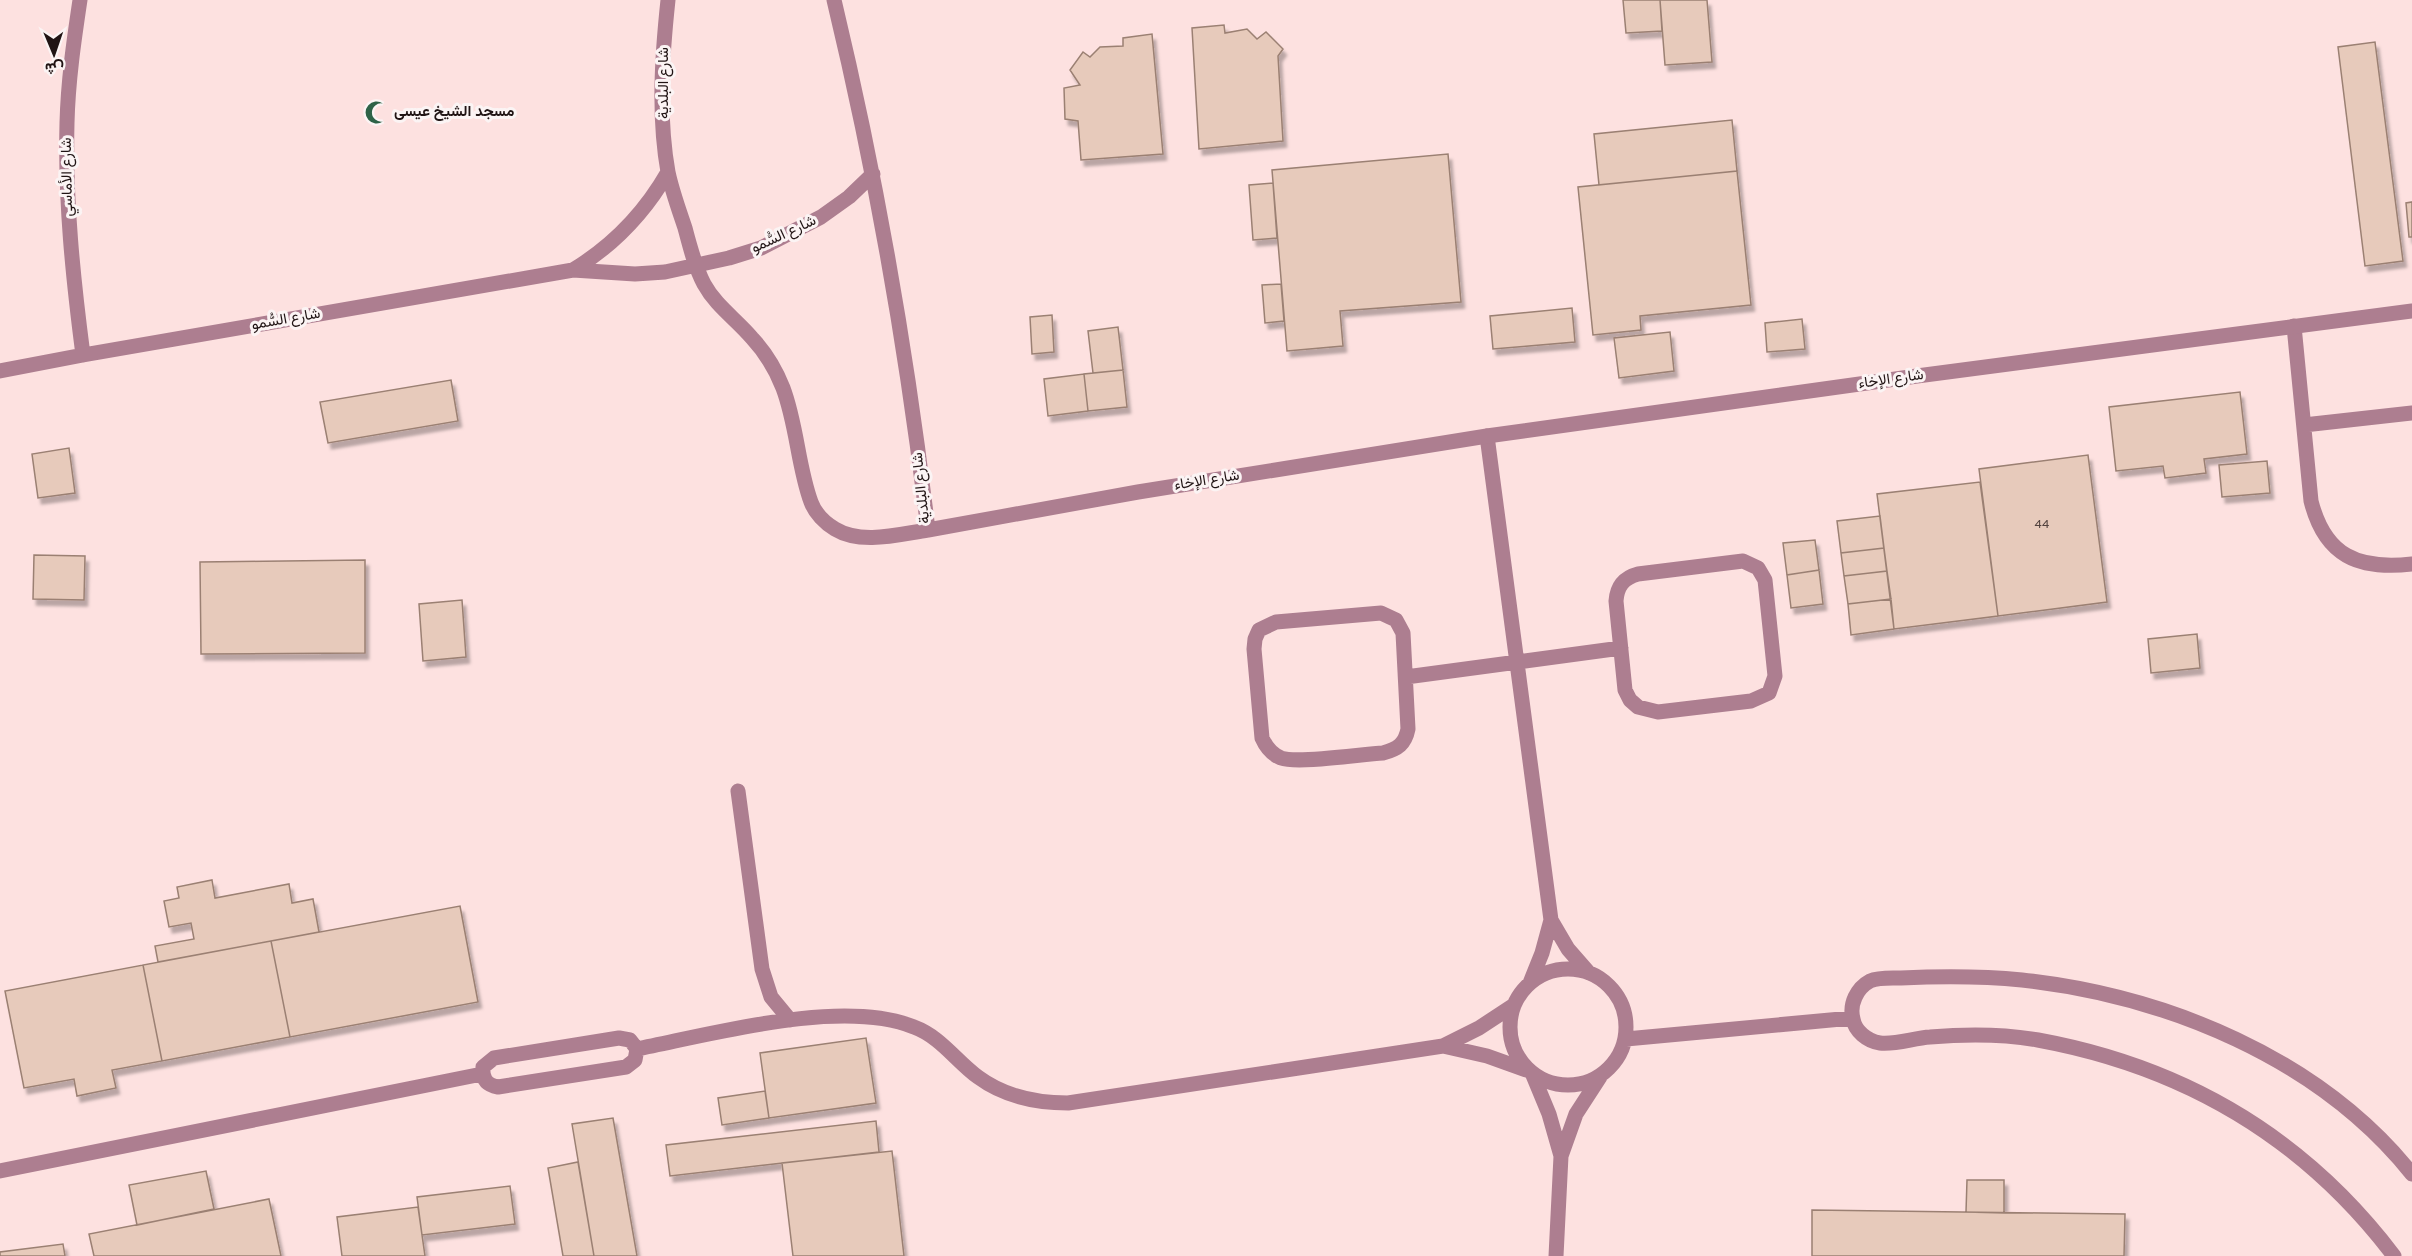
<svg xmlns="http://www.w3.org/2000/svg" width="2412" height="1256" viewBox="0 0 2412 1256" font-family="Overpass,Vazirmatn,sans-serif">
  <style>
    .building { fill: #e7cabb; stroke: #9b8073; stroke-width: 1.5; filter: url(#shadow) }
    .lines { fill: none; stroke-linecap: round; stroke-linejoin: round }
    .service { stroke: #ad7e90; stroke-width: 15 }
    .minor { stroke: #ad7e90; stroke-width: 15 }
    .labels { text-anchor: middle; dominant-baseline: central; stroke-width: 6; stroke-linejoin: round; paint-order: stroke }
    .number-label { font-size: 12px; fill: #52423e }
    .street-label { font-size: 15px; fill: #201414; stroke: #fbf4f4 }
    .poi-label { font-size: 15px; font-weight: bold; fill: #201414; stroke: #fbf4f4; text-anchor: start }
  </style>
  <defs>
    <filter id="shadow"><feDropShadow dx="3.5" dy="6" stdDeviation="1.5" flood-color="#0004"/></filter>
  </defs>
  <rect width="100%" height="100%" fill="#fde1e0"/>
  <path class="building" d="M1623 0H1660L1662 31 1626 33Z
    M1660 0H1707L1712 62 1665 65Z
    M1224 25 1225 33 1247 29 1257 39 1266 32 1283 49 1278 56 1283 141 1199 149 1192 28Z
    M1152 34 1163 154 1081 160 1078 121 1065 119 1064 88 1080 85 1070 70 1083 52 1090 57 1100 47 1123 46V38Z
    M2375 42 2403 261 2365 266 2338 47Z
    M1732 120 1737 171 1599 185 1594 134Z
    M1448 154 1461 302 1340 311 1343 346 1287 351 1272 170Z
    M1737 171 1751 305 1640 316 1641 330 1593 335 1578 187Z
    M1273 183 1277 238 1253 240 1249 185Z
    M2412 202V237H2409L2406 203Z
    M1281 284 1284 321 1265 323 1262 285Z
    M1572 308 1575 342 1493 349 1490 316Z
    M1052 315 1054 352 1032 354 1030 317Z
    M1802 319 1805 349 1767 352 1765 323Z
    M1118 327 1123 370 1093 373 1088 331Z
    M1670 332 1674 371 1619 378 1614 338Z
    M1123 370 1127 407 1088 411 1084 374Z
    M1084 374 1088 411 1048 416 1044 379Z
    M451 380 458 421 328 443 320 402Z
    M2240 392 2247 454 2204 459 2206 473 2165 478 2163 466 2116 471 2109 407Z
    M69 448 75 493 38 498 32 454Z
    M2088 455 2107 602 1998 616 1979 469Z
    M2267 461 2270 493 2222 497 2219 465Z
    M1980 482 1998 616 1894 629 1877 494Z
    M1880 516 1884 548 1841 553 1837 521Z
    M1815 540 1819 570 1787 575 1783 543Z
    M1884 548 1887 571 1844 576 1841 553Z
    M34 555 85 556 84 600 33 599Z
    M365 560V653L201 654 200 562Z
    M1819 570 1823 604 1791 608 1787 575Z
    M1887 571 1891 599 1848 604 1844 576Z
    M1891 599 1894 629 1851 635 1848 604Z
    M462 600 466 657 423 661 419 604Z
    M2197 634 2200 668 2151 673 2148 639Z
    M212 880 215 898 289 884 292 903 313 899 319 932 158 962 155 946 194 939 191 923 169 927 164 901 179 898 177 887Z
    M460 906 478 1002 290 1037 271 941Z
    M271 941 290 1037 162 1061 143 965Z
    M143 965 162 1061 112 1070 116 1088 77 1096 74 1079 24 1088 5 991Z
    M866 1038 876 1103 769 1118 760 1053Z
    M765 1091 769 1118 722 1125 718 1098Z
    M613 1118 637 1256H594L572 1124Z
    M876 1121 879 1152 670 1176 666 1145Z
    M892 1151 904 1256H793L782 1163Z
    M578 1162 594 1256H563L548 1168Z
    M206 1171 214 1209 137 1225 129 1185Z
    M1967 1180H2004V1213L1966 1212Z
    M510 1186 515 1224 422 1235 417 1197Z
    M269 1199 281 1256H94L89 1234Z
    M418 1207 425 1256H342L337 1217Z
    M1812 1210 2125 1214 2124 1256H1812Z
    M63 1244 65 1256H0V1252Z"/>
  <g class="lines">
    <path class="service" d="M2294 326 2311 501C2325 556 2358 570 2412 564
      M2304 425 2412 413
      M1487 436 1551 920 1542 953 1530 983
      M1743 561 1758 568 1765 580 1775 676 1769 693 1751 701 1658 712 1638 707 1630 700 1625 690 1616 601C1617 587 1623 578 1638 574Z
      M1381 613 1396 620 1403 633 1408 729C1405 744 1398 749 1383 753 1362 754 1298 764 1281 758 1271 754 1266 747 1262 738L1254 649 1255 639 1259 630 1276 622Z
      M1406 677 1621 648
      M738 791 762 969 771 997 790 1020
      M1551 920 1568 949 1589 973
      M1510 1027a58 58 0 1 1 116 0a58 58 0 1 1-116 0Z
      M619 1038 630 1040 637 1049 635 1060 626 1067 498 1087C486 1085 482 1078 483 1067L494 1058Z
      M1626 1039 1852 1018
      M1443 1046 1487 1056 1526 1070
      M637 1049C713 1034 842 998 914 1027 941 1037 956 1061 978 1077 1005 1097 1036 1103 1068 1103L1443 1046 1479 1028 1514 1005
      M1532 1073 1549 1114 1561 1156
      M0 1171 482 1074
      M1556 1256 1561 1156 1576 1114 1600 1077
      M2394 1256C2304 1137 2185 1067 2038 1040 2004 1034 1965 1034 1930 1037 1914 1038 1895 1045 1880 1043 1867 1041 1855 1031 1853 1019 1849 1004 1857 988 1870 981 1879 977 1891 978 1901 978 1942 976 1982 976 2022 980 2167 996 2319 1058 2412 1174"/>
    <path class="minor" d="M80 0C74 40 68 81 67 123 65 201 73 278 83 355
      M668 0C662 56 658 116 668 172 672 191 679 210 685 228 690 247 695 267 704 284 716 306 736 319 752 338 765 352 776 370 783 388 797 425 798 467 811 502 815 513 825 523 835 529 861 545 900 534 928 530L1138 492 1487 436 1917 376 2412 311
      M834 0C876 175 907 351 928 530
      M573 270C614 245 644 214 668 172
      M0 371 83 355 573 270 635 274 665 272 729 258 761 248 821 217 849 197 873 174"/>
  </g>
  <defs>
    <symbol id="mosque-bare" viewBox="-9 -9 18 18"><path d="M3.5-4.9A6 6 0 1 0 3.5 4.9A5 5 0 1 1 3.5-4.9Z" fill="#2e6247" stroke="#fbf4f4" stroke-width="2.5" paint-order="stroke"/></symbol>
  </defs>
  <g fill-rule="evenodd">
    <use href="#mosque-bare" x="360" y="96" width="33" height="33"/>
  </g>
  <g class="labels">
    <g class="number-label">
      <text x="2042" y="525">44</text>
    </g>
    <g class="street-label">
      <text transform="translate(664 83) rotate(-90)">شارع البلدية</text>
      <text transform="translate(68 177) rotate(-91)">شارع الأماسي</text>
      <text transform="translate(784 235) rotate(-25)">شارع السُّمو</text>
      <text transform="translate(286 320) rotate(-10)">شارع السُّمو</text>
      <text transform="translate(1891 380) rotate(-8)">شارع الإخاء</text>
      <text transform="translate(1207 481) rotate(-9)">شارع الإخاء</text>
      <text transform="translate(922 488) rotate(-96)">شارع البلدية</text>
    </g>
    <g class="poi-label">
      <text x="394" y="112">مسجد الشيخ عيسى</text>
    </g>
  </g>
  <g transform="translate(54 54) rotate(178)" stroke="#fbf4f4" stroke-width="4.5" paint-order="stroke">
  <path d="M0-4.5L10 22L0 15L-10 22Z" fill="#201414"/>
  <text y="-9" font-size="16" font-weight="bold" text-anchor="middle" fill="#201414">ش</text>
  </g>
</svg>
